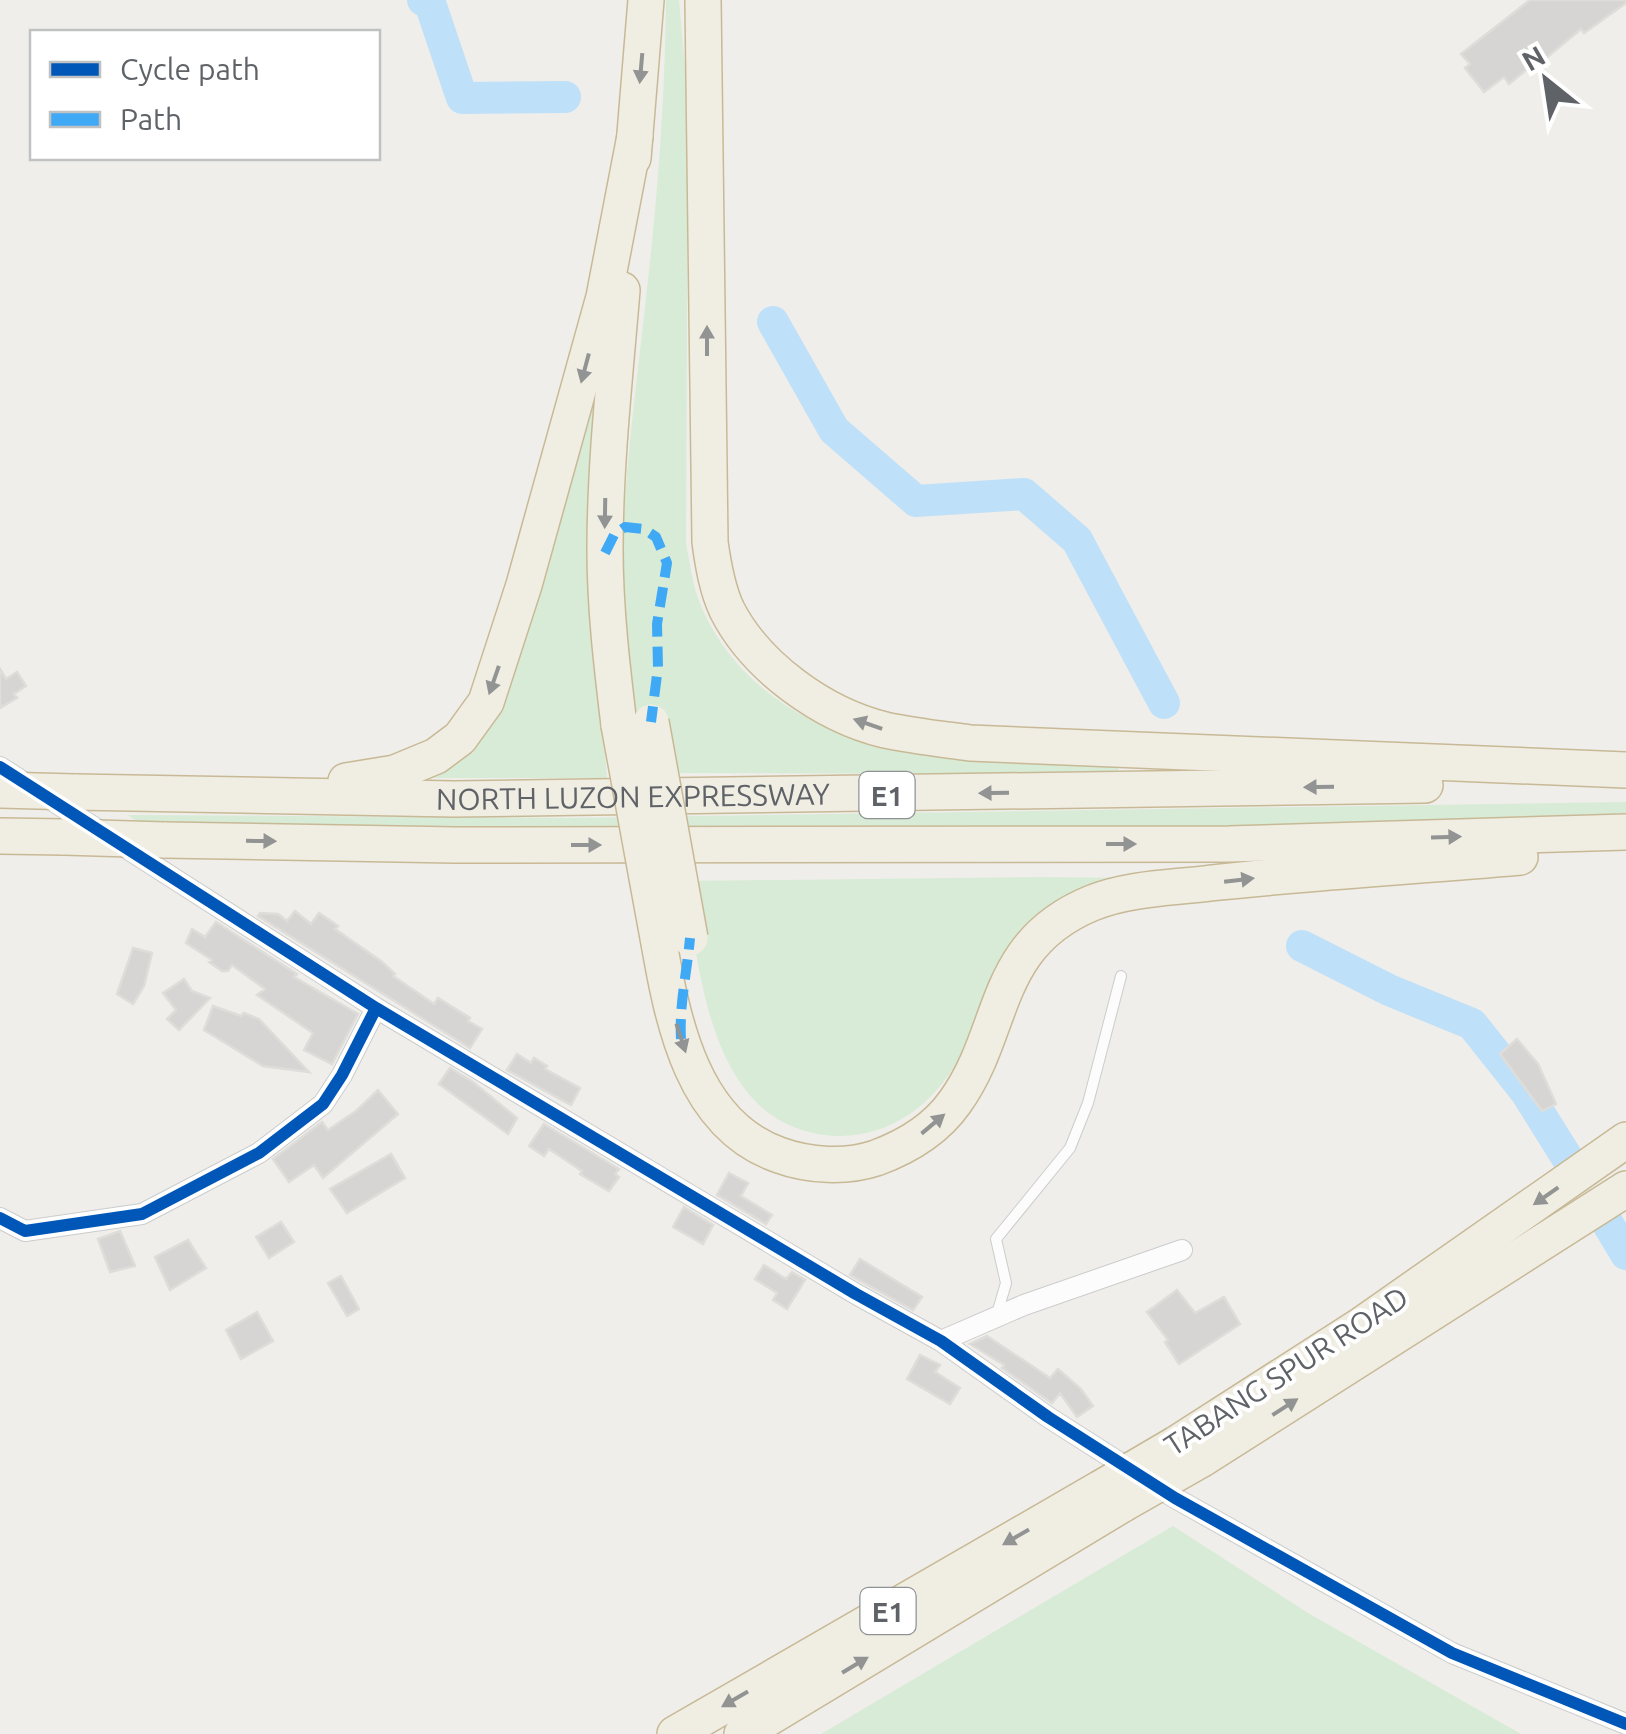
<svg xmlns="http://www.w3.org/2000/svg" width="1626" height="1734" viewBox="0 0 1626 1734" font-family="Ubuntu,sans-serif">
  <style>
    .green { fill: #d8ebd6 }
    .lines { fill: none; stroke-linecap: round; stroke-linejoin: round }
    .river { stroke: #bfe0f9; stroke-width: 32 }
    .building { fill: #d6d5d3; stroke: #deddd9; stroke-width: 2.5 }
    .service-casing { stroke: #cbcccc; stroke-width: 12 }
    .minor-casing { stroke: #cbcccc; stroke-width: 22 }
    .motorway-casing { stroke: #c8b996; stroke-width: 38 }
    .service { stroke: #fdfcfc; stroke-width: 10 }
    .minor { stroke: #fdfcfc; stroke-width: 20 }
    .motorway { stroke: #f0ede3; stroke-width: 35 }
    .motorway-bridge-casing { stroke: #c8b996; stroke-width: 38; stroke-linecap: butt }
    .motorway-bridge { stroke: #f0ede3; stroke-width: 35 }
    .quiet { stroke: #3fa9f5; stroke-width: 10; stroke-dasharray: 20 10; stroke-linecap: butt }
    .cycleway-casing { stroke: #fff; stroke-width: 19 }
    .cycleway { stroke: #0057b8; stroke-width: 12 }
    .oneway { fill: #929393 }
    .labels { text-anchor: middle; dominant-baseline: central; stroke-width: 8; stroke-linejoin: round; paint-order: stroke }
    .shield { fill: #fff; stroke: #8f9295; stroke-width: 2.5 }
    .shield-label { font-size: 28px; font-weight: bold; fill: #5f6368 }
    .street-label { font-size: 30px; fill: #5f6368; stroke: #fff }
  </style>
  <rect width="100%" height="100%" fill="#efeeea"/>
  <path class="green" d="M666 0H679L688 101 686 543C689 558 691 574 695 589 719 666 786 718 862 740L1118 760V774L647 773C637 734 627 694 624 653 615 532 634 410 647 289 658 193 665 96 666 0Z
    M604 354 601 699 607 778H432L430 772 446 764Z
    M1626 802V813L1179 829 148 830 128 815 568 818Z
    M1044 877 1135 878C1122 882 1103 885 1092 892 1078 902 1066 920 1055 932 1031 957 1003 982 982 1010 972 1024 968 1043 959 1058 929 1114 872 1148 809 1132 708 1107 699 966 685 881Z
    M1173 1526 1308 1613 1521 1734H821Z"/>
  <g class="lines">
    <path class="river" d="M423 0 430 3 462 98 565 97
      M773 322 834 430 916 501 1024 494 1077 540 1164 703
      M1302 946 1389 990 1472 1024 1526 1092 1571 1164
      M1605 1219 1626 1254"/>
  </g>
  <path class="building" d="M1530 0H1626V3L1584 33 1581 29 1533 69 1531 66 1509 84 1504 77 1484 92 1465 68 1470 64 1461 54Z
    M0 669 6 679 17 672 26 686 14 694 17 698 0 708Z
    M295 911 311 924 319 913 338 926 335 929 381 961 395 974 393 976 434 1004 438 998 470 1018 468 1021 482 1029 470 1048 258 916 260 913 278 914 287 921Z
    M216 922 297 974 294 977 358 1014 332 1064 304 1050 313 1033 257 995 265 989 232 965 228 971H222L209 962 212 960 186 943 192 929 205 937Z
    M133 948 152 953 144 986 133 1004 117 994Z
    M184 979 192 991 210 998 179 1030 167 1019 176 1010 163 993Z
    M213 1006 241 1016 244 1013 259 1019 309 1072 263 1066 204 1030Z
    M1517 1039 1538 1064 1556 1104 1542 1111 1500 1054Z
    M517 1054 531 1063 534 1058 547 1066 545 1069 580 1088 571 1105 507 1070Z
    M450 1068 473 1082 517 1118 508 1134 439 1084Z
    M378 1090 398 1114 323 1178 314 1165 289 1182 273 1159 322 1122 328 1130 356 1111Z
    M544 1124 619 1169 615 1174 619 1177 609 1191 580 1174 582 1171 549 1149 544 1156 529 1146Z
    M391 1154 405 1178 347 1213 330 1189Z
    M729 1173 748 1183 741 1196 772 1215 766 1224 717 1195Z
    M684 1207 713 1225 703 1244 673 1227Z
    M281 1222 294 1242 269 1258 256 1237Z
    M120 1231 135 1266 110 1272 98 1239Z
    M188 1240 206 1268 170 1290 155 1257Z
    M860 1259 922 1297 913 1310 850 1275Z
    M764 1265 786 1279 792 1272 805 1280 787 1309 773 1300 777 1293 755 1279Z
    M341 1276 359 1309 347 1316 328 1283Z
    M1177 1290 1195 1313 1224 1297 1240 1324 1179 1364 1165 1342 1168 1340 1147 1312Z
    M257 1312 273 1341 241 1359 226 1330Z
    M987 1336 1050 1378 1058 1369 1081 1389 1093 1406 1077 1417 1060 1393 1052 1403 1002 1368 1004 1365 970 1344Z
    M920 1355 940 1365 935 1372 960 1388 950 1404 907 1379Z"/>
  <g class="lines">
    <defs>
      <path id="service" d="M997 1314 1006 1283 996 1239 1070 1148 1088 1103 1121 976"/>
      <path id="minor" d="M0 767 376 1008 856 1294 941 1341 1048 1417 1175 1498 1452 1653 1626 1724
        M0 1218 25 1231 142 1214 259 1153 323 1104 342 1075 376 1008
        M941 1341 1024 1305 1182 1250"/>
      <g id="motorway">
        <path d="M703 0 710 542C713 564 717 589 727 610 756 667 823 715 885 730 913 736 941 739 970 743L1626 770"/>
        <path d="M633 158 646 0"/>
        <path d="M619 725C612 667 605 608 605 550 605 463 615 376 622 290"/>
        <path d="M346 781 395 773 436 756 460 738 486 702 524 585 604 297 635 136"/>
        <path id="s1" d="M75 792 454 799 1425 785"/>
        <path d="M0 836 64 837"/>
        <path d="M164 840 455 845 1229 844 1626 832"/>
        <path d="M659 943C673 1023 693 1125 779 1155 809 1166 846 1168 876 1158 906 1147 936 1129 955 1102 1007 1030 990 945 1092 903 1129 888 1172 888 1211 883 1314 872 1417 866 1520 857"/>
        <path d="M1176 1444 1360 1326 1626 1140"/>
        <path d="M1202 1459 1626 1189"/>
        <path d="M675 1734 1101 1488"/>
        <path d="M742 1734 1123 1504"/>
      </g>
    </defs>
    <use href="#service" class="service-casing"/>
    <use href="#minor" class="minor-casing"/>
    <use href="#motorway" class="motorway-casing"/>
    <use href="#service" class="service"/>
    <use href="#minor" class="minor"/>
    <use href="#motorway" class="motorway"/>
    <defs>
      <path id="motorway-bridge" d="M651 722 690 938
        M619 725 659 943
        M0 790 75 792
        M64 837 164 840
        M1101 1488 1176 1444
        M1123 1504 1202 1459"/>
    </defs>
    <use href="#motorway-bridge" class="motorway-bridge-casing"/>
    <use href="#motorway-bridge" class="motorway-bridge"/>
    <path class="quiet" d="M605 553 614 535 625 527 644 529 656 537 667 563 657 624 658 667 651 722
      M681 1039C679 1005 687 972 690 938"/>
    <defs>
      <path id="cycleway" d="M0 767 376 1008 856 1294 941 1341 1048 1417 1175 1498 1452 1653 1626 1724
        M0 1218 25 1231 142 1214 259 1153 323 1104 342 1075 376 1008"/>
    </defs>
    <use href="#cycleway" class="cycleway-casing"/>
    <use href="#cycleway" class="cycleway"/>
  </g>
  <defs><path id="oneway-solid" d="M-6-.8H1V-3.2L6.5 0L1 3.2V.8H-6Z" transform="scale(2.5)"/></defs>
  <g class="oneway">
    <use href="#oneway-solid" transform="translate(641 68) rotate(95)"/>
    <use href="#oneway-solid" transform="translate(707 341) rotate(-90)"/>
    <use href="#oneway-solid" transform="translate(585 368) rotate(105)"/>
    <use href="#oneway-solid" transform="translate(605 513) rotate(91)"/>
    <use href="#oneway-solid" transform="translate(494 680) rotate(109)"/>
    <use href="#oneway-solid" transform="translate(868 724) rotate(-161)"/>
    <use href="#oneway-solid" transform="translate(1319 787) rotate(179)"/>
    <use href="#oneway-solid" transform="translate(994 793) rotate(179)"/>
    <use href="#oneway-solid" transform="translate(1446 837) rotate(-2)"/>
    <use href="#oneway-solid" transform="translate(261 841) rotate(1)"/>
    <use href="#oneway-solid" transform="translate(1121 844)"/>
    <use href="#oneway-solid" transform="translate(586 845)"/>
    <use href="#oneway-solid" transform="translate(1239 880) rotate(-7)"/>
    <use href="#oneway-solid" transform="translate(681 1038) rotate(72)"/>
    <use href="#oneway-solid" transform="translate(933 1124) rotate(-40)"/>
    <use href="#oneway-solid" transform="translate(1546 1196) rotate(145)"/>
    <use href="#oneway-solid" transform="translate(1285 1407) rotate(-33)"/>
    <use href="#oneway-solid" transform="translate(1016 1537) rotate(150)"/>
    <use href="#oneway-solid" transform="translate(855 1665) rotate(-31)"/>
    <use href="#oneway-solid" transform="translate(735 1699) rotate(150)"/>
  </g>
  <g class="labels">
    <g class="shield">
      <rect x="859.5" y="772" width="55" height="46" rx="8"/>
      <rect x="860.5" y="1588" width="55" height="46" rx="8"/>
    </g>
    <g class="shield-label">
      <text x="887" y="795">E1</text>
      <text x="888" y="1611">E1</text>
    </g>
    <g class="street-label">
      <text stroke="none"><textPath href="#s1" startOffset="558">NORTH LUZON EXPRESSWAY</textPath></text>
      <text transform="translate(1286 1371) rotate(-33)">TABANG SPUR ROAD</text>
    </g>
  </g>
  <rect x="30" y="30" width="350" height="130" fill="#ffffff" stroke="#bfc1c3" stroke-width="2.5"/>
  <rect x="50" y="62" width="50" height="15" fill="#0057b8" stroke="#bfc1c3" stroke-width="2.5"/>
  <text x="120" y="80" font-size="30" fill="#5f6368">Cycle path</text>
  <rect x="50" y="112" width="50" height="15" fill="#3fa9f5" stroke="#bfc1c3" stroke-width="2.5"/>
  <text x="120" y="130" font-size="30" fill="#5f6368">Path</text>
  <g transform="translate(1546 80) rotate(330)" stroke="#ffffff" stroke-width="8" paint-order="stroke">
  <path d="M0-8L18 38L0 25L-18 38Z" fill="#5f6368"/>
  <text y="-15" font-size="28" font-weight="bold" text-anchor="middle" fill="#5f6368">N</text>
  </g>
</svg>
